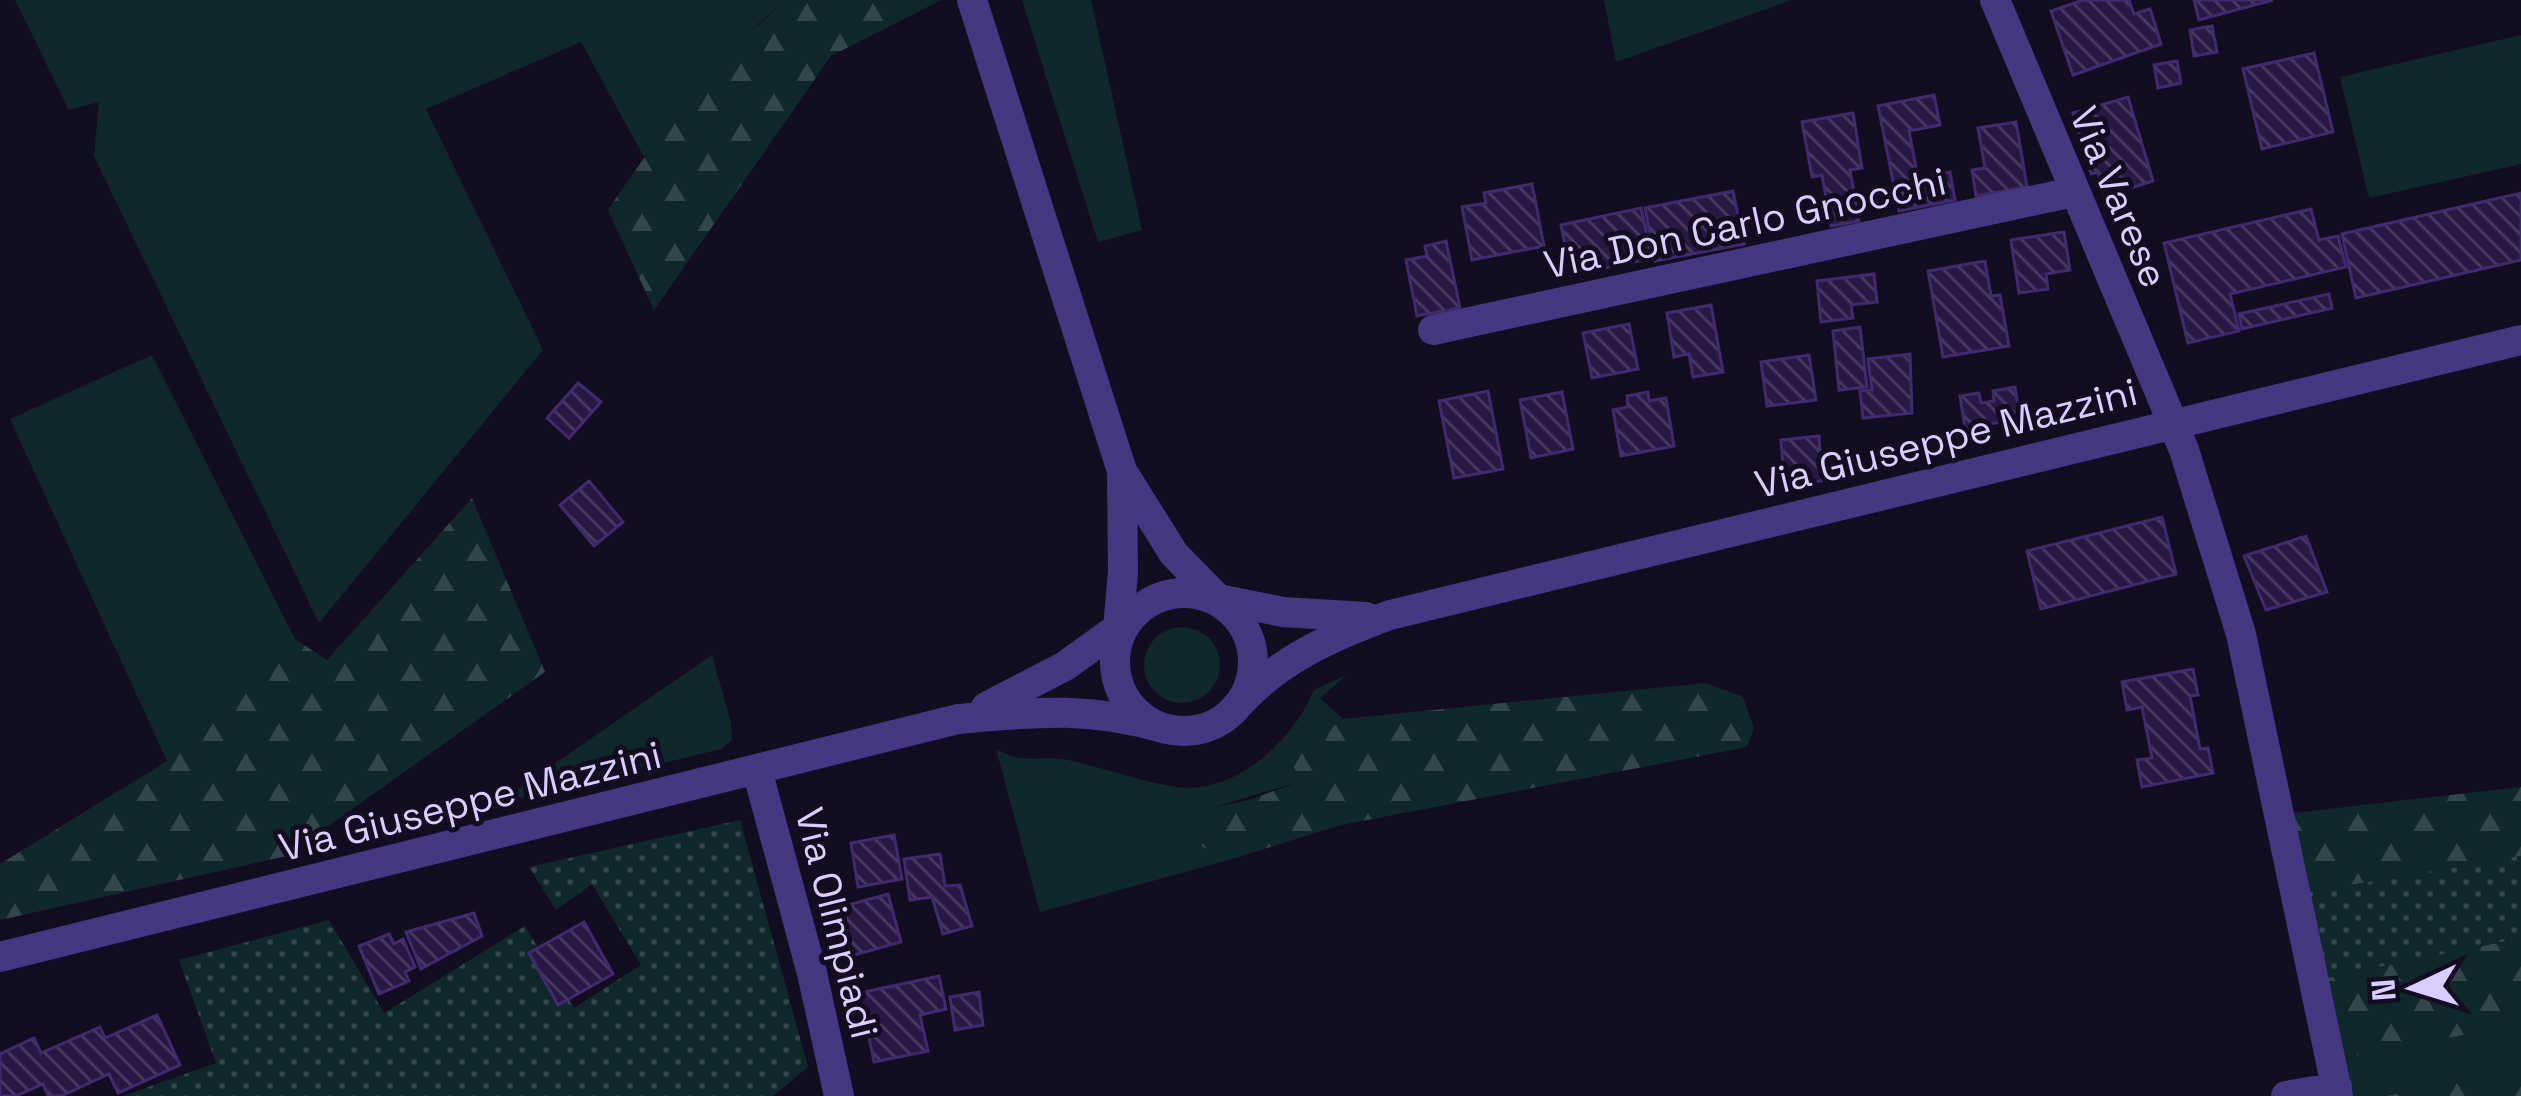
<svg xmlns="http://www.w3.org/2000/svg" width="2521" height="1096" viewBox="0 0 2521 1096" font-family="'Space Grotesk',sans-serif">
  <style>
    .green { fill: #10282c }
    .forest { fill: url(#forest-firs) }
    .garden { fill: url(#garden-dots) }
    .building { fill: url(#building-back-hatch); stroke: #422a6f; stroke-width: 3 }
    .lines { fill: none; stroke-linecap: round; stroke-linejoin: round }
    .minor { stroke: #453781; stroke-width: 30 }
    .labels { text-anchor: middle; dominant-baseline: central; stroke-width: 10; stroke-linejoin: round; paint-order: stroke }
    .street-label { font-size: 39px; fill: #dacdff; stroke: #130d22 }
  </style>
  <defs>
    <pattern id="forest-firs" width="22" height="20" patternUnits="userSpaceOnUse" patternTransform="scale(3)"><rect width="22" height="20" fill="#10282c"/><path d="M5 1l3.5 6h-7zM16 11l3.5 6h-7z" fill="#32464c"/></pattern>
    <pattern id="garden-dots" width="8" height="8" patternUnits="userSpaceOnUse" patternTransform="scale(3)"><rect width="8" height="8" fill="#10282c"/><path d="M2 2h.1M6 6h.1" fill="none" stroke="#32464c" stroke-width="1.8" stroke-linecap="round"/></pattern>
    <pattern id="building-back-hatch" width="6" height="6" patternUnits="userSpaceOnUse" patternTransform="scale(3)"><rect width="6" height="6" fill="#271943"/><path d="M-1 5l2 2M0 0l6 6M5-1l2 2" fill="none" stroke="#46395f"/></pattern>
  </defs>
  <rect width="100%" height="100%" fill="#130d22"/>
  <path class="green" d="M15 0H787L759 23 644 157 581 42 426 109 543 350 319 623 94 156 99 102 69 110Z
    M1022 0H1091L1142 230 1098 242Z
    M1604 0H1792L1616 62Z
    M2521 35V164L2369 198 2340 77Z
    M152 355 295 639 167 761 10 419Z
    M1144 665a38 38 0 1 1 76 0a38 38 0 1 1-76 0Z
    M712 655 731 723 732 740 721 749 496 804Z
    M1347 675 1320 698 1343 719 1291 760 1301 781 1202 811 1195 842 1225 861 1040 912 996 749C1024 766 1040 754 1068 760 1105 768 1141 782 1178 787 1236 795 1294 739 1314 690Z
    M2521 1024V1070L2386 1096H2350L2344 1058Z"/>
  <path class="forest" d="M787 0H941L831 56 654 310 608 210C657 137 719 56 787 0Z
    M472 498 545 672 286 856 0 920V864L167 761 295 639 327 660Z
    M1706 683 1743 697 1754 728 1747 747 1341 825 1225 861 1195 842 1202 810 1249 800 1301 781 1290 760 1343 719Z
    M2521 787V856L2310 892 2293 813Z
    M2521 938V1024L2344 1058 2326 978Z
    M2521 1070V1096H2386Z"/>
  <path class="garden" d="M740 820 808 1067 773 1096H123L216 1063 179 960 329 920 384 1013 525 926 574 1008 641 965 592 884 556 910 529 867Z
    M2521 856V938L2326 978 2310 892Z"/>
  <path class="building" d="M2083 0H2129L2134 14 2150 9 2161 44 2073 75 2051 11Z
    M2194 0H2273L2199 20Z
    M2212 26 2217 52 2194 56 2190 30Z
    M2314 53 2333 132 2262 149 2243 69Z
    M2177 61 2181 83 2158 88 2154 65Z
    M1934 95 1940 125 1909 131 1918 178 1950 172 1955 200 1899 211 1878 106Z
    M2128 97 2153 181 2105 196 2098 172 2091 174 2073 113Z
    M1853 113 1862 168 1850 170 1859 221 1831 226 1822 175 1812 177 1802 122Z
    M2016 122 2027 187 1976 196 1972 170 1985 168 1978 128Z
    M1532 184 1544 246 1472 260 1462 207 1486 203 1484 193Z
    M1733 191 1744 244 1655 261 1645 208Z
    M2521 193V260L2356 298 2342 234Z
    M1641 208 1652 258 1571 275 1561 225Z
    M2311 209 2319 240 2338 236 2346 267 2230 294 2239 331 2188 343 2164 243Z
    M2064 232 2070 270 2046 274 2048 289 2019 293 2011 240Z
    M1446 241 1460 308 1417 316 1406 260 1427 256 1425 246Z
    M1985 261 1991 296 2000 295 2009 346 1943 357 1928 271Z
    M1874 274 1877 302 1851 305 1853 318 1821 322 1817 281Z
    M2329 294 2332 308 2242 329 2239 314Z
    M1711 305 1723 372 1693 377 1689 354 1674 357 1667 313Z
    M1629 324 1638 369 1592 378 1583 333Z
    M1860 327 1867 387 1839 390 1833 331Z
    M1910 354 1912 413 1863 418 1860 391 1872 390 1868 359Z
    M1809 355 1816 400 1767 406 1761 362Z
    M578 383 601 402 569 438 547 418Z
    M2015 387 2020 419 1965 428 1960 396 1979 393 1981 403 1994 401 1993 391Z
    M1488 391 1503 469 1454 478 1439 401Z
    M1562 392 1573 449 1531 458 1520 400Z
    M1648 392 1649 401 1666 398 1674 446 1621 456 1613 410 1628 407 1627 396Z
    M1819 436 1822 481 1805 483 1803 474 1784 476 1781 440Z
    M589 481 623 522 594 546 560 505Z
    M2162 517 2176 574 2041 609 2027 551Z
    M2306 536 2327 592 2266 610 2244 556Z
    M2193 669 2198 695 2190 696 2200 749 2208 748 2213 773 2142 787 2137 760 2152 758 2142 707 2127 710 2122 682Z
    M894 835 902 879 858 887 851 843Z
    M940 854 945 886 960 885 972 926 943 934 932 897 910 900 904 859Z
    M888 894 901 942 851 956 837 908Z
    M474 913 482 936 421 969 406 932Z
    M584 922 613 974 558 1005 529 953Z
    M389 934 394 944 403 939 415 967 405 972 409 981 379 994 359 946Z
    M939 976 946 1009 920 1015 928 1051 874 1062 860 993Z
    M979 992 983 1025 955 1030 950 997Z
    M157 1015 180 1065 118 1093 109 1074 61 1096H48L43 1084 16 1096H0V1054L34 1038 41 1053 100 1027 105 1038Z"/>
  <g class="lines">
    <path class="minor" d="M972 0 1122 471 1174 554 1228 609
      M1995 0 2184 450 2241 634 2338 1096
      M1433 330 2073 192
      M1115 662a69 69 0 1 1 138 0a69 69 0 1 1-138 0Z
      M1218 599 1283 612 1366 617
      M1117 639 1123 572 1122 477
      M986 707 1065 666 1129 620
      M1235 708C1278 660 1330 637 1390 615L2521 340
      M757 770 812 973 839 1096
      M0 957 958 719C1035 712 1090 706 1166 729
      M2286 1096 2337 1087"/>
  </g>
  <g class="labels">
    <g class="street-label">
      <text transform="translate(2119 197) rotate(67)">Via Varese</text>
      <text transform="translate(1745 223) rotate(-12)">Via Don Carlo Gnocchi</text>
      <text transform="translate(1946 438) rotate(-14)">Via Giuseppe Mazzini</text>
      <text transform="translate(470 801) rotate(-14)">Via Giuseppe Mazzini</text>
      <text transform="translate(837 923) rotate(76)">Via Olimpiadi</text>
    </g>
  </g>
  <g transform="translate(2413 988) rotate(266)" stroke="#130d22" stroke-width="9" paint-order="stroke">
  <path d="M0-9L21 45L0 30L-21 45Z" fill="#dacdff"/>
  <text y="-18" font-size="33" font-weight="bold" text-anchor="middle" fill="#dacdff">N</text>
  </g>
</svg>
